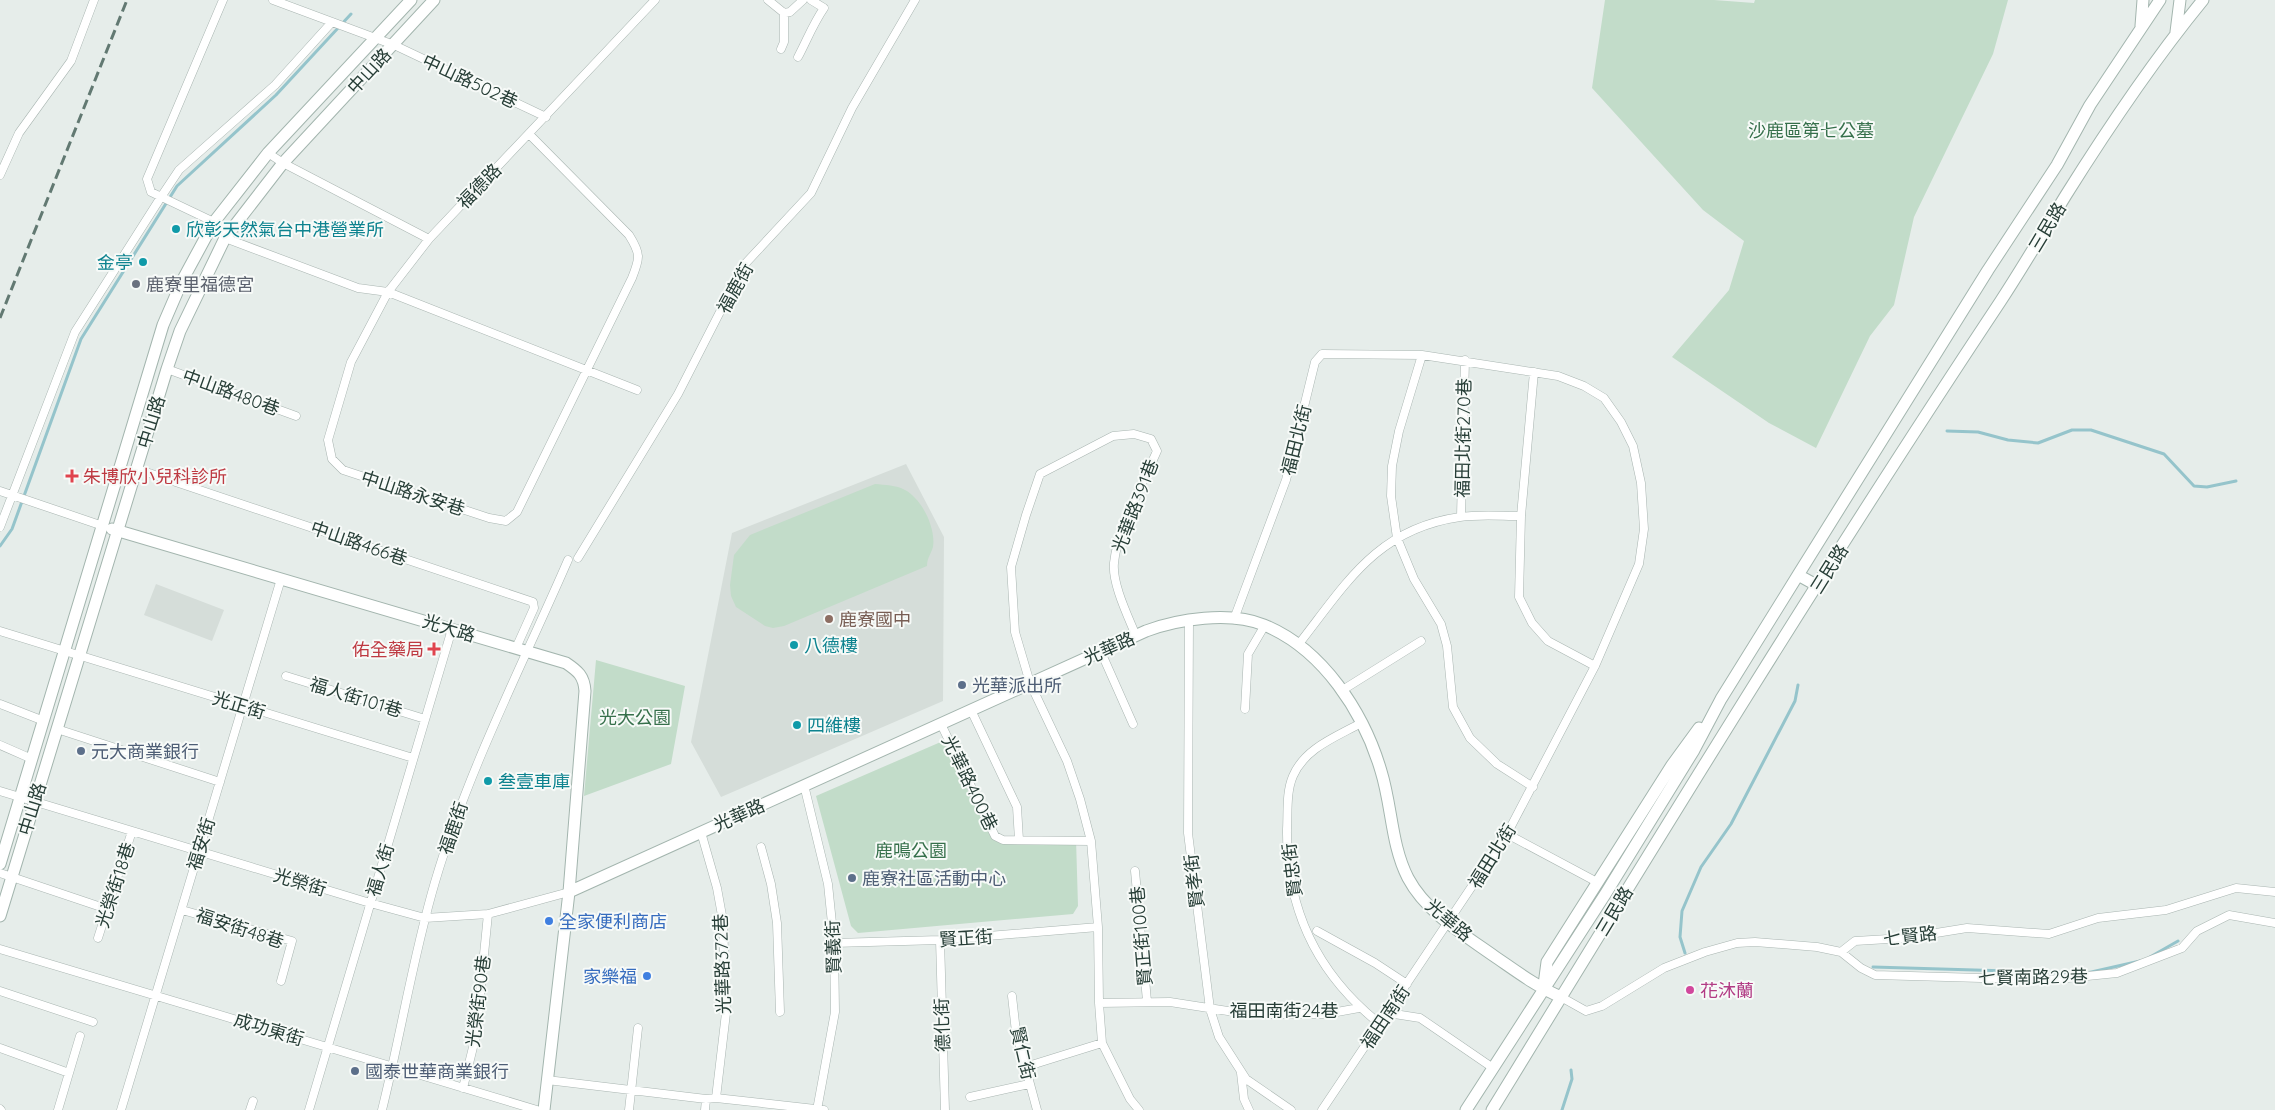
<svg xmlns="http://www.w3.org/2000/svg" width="2275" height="1110" viewBox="0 0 2275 1110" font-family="Quicksand,'Noto Sans TC',sans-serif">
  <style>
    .built { fill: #d5ddd9 }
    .green { fill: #c2dcc9 }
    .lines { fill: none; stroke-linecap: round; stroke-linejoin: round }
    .stream { stroke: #95c4cb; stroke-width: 3 }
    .street-casing { stroke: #a9b5b1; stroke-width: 9 }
    .secondary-casing { stroke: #a3b5ae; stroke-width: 13 }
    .street { stroke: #fff; stroke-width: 8 }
    .secondary { stroke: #fff; stroke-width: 11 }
    .rail { stroke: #627972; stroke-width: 3; stroke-dasharray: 10 5; stroke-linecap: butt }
    .culture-dot { fill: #0f9aa8; stroke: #f7faf8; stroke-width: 2 }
    .worship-dot { fill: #6b7280; stroke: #f7faf8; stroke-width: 2 }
    .health-dot { fill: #e0444e; stroke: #f7faf8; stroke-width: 2 }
    .education-dot { fill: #8d6e63; stroke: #f7faf8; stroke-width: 2 }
    .service-dot { fill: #5c6f8a; stroke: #f7faf8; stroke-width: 2 }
    .shop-dot { fill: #3f7fe0; stroke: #f7faf8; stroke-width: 2 }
    .hotel-dot { fill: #d1479c; stroke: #f7faf8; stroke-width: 2 }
    .labels { text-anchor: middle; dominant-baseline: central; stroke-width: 4; stroke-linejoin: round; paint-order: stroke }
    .street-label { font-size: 18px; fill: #273e37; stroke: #f7faf8 }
    .park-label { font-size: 18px; fill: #36704b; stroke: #f7faf8 }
    .culture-label { font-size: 18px; fill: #0d838f; stroke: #f7faf8; text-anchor: start }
    .worship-label { font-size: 18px; fill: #5b616d; stroke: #f7faf8; text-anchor: start }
    .health-label { font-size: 18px; fill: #be3a42; stroke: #f7faf8; text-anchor: start }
    .education-label { font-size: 18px; fill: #785e54; stroke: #f7faf8; text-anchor: start }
    .service-label { font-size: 18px; fill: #4e5e75; stroke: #f7faf8; text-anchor: start }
    .shop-label { font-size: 18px; fill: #366cbe; stroke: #f7faf8; text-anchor: start }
    .hotel-label { font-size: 18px; fill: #b23c85; stroke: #f7faf8; text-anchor: start }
  </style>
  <rect width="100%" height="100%" fill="#e6edea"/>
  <path class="built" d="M906 464 944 537 943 701 721 797 691 742 732 533Z
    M156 584 224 610 212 641 144 615Z"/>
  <path class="green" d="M1605 0H1714L1754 3 1755 0H2008L1993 54 1914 217 1894 305 1870 336 1816 448 1769 423 1672 357 1729 290 1744 241 1703 210 1592 88Z
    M875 484C885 485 896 485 905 490 922 499 936 528 933 547 931 554 927 558 927 566L784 626 773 628 765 626 736 607 731 596 730 585 734 555 750 535Z
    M596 660 685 686 671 764 584 796Z
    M943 741 984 823 1008 839H1076L1078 906 1073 914 858 933 851 926 816 796Z"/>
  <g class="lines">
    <path class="stream" d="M1947 431 1978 432 2008 440 2038 443 2072 430H2091L2164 454 2194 486 2207 487 2236 481
      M0 546 12 529 81 339 177 186 276 95 351 14
      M1685 953 1680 937 1682 911 1701 867 1731 824 1795 701 1798 685
      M2150 957 2178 941
      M1873 967 2081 973
      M2087 973 2140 961
      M1562 1110 1572 1079 1571 1070"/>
    <defs>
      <path id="street" d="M223 0 147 179 151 192 214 222 225 238 358 288 388 292 637 390
        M273 0 394 45 546 117
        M768 0 784 13 790 12 803 0
        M781 49 784 42V13
        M798 57C807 40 813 24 824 8L811 0
        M529 134 629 235C641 254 640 258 632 278L517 512 506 521 489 518 343 470 332 459 328 440 351 362 388 292 429 239 655 0
        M268 153 283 163 429 239
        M0 175 19 133 71 61 94 0
        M1422 355 1399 431 1392 466 1391 496 1397 538 1414 579 1441 624 1447 646 1453 707 1470 738 1497 764 1533 787
        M167 369 296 416
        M1534 372 1521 516 1519 597 1532 623 1548 641 1595 666
        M137 469 533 602 534 608 516 648
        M0 491 103 526
        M1461 516 1465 360
        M0 527 75 332 161 197 179 170 275 85 332 22
        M578 558 678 394 744 265 811 193 852 108 915 0
        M1189 619 1188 833 1210 1009 1219 1037 1246 1079 1291 1110
        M1234 619 1286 480 1315 362 1322 354 1422 355 1558 376 1584 386 1604 398 1621 422 1633 446 1641 483 1644 529 1639 564 1595 666 1507 834 1322 1110
        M0 631 413 758
        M1136 636C1128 616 1112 584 1114 563 1117 530 1143 483 1157 451L1151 439 1134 434 1113 436 1040 474 1026 515 1011 567 1015 632 1030 683 1067 761 1080 799 1091 841 1098 927 1099 1003 1102 1043 1130 1099 1139 1110
        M1298 645C1346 584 1376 529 1460 517 1479 514 1501 516 1521 516
        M1101 652 1133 724
        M286 676 425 719
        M1341 691 1421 641
        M0 704 44 721
        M1245 709 1248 654 1265 625
        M971 710 1017 807 1019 840
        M1361 723C1336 737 1305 748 1293 776 1286 792 1288 812 1287 829 1286 909 1317 974 1380 1024
        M941 724 995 836 1003 840 1091 841
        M57 729 220 782
        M0 745 32 759
        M804 785 828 884 834 943 835 1012 817 1110
        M0 791 370 903 425 918 488 914 569 892
        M701 832 717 888 723 921 726 1013 716 1098
        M1507 834 1597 882
        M761 847 771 884 777 923 780 1012
        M1135 871 1147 1001
        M0 873 107 909
        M182 910 292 941 281 981
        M1317 931 1375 963 1407 984
        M98 938 132 831
        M940 940 945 1110
        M834 943 940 940 1098 927
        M0 949 537 1110
        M1841 952 1855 941 1905 938 1967 928 2049 934 2098 918 2166 910 2236 888 2275 892
        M0 991 93 1022
        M1012 996 1016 1032 1037 1110
        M1561 997 1586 1011 1602 1006 1664 968 1705 952 1737 943 1755 942 1817 947 1841 952 1861 968 1875 975 2048 980 2117 973 2182 948 2197 931 2229 915 2275 923
        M1099 1003 1170 1002 1247 1014H1326L1359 1008
        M1388 1013 1420 1018 1493 1068
        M0 1048 69 1073
        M1025 1067 1102 1043
        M1241 1073 1244 1099 1249 1110
        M547 1080 706 1099 716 1098 824 1110
        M463 1088 476 1035 488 914
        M970 1097 1029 1084
        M0 1109 1 1110
        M58 1110 80 1036
        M121 1110 281 579
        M250 1110 253 1101
        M309 1110 452 629
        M382 1110C401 1034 413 956 435 882 468 770 522 666 568 560
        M629 1110 638 1028
        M705 1110 706 1099"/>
      <path id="secondary" d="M2141 26 2143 0
        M2176 32 2180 0
        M112 529 566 663C578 671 584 676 585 691L569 892 544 1110
        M1798 575 1818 586
        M0 864 163 325 182 281 214 222 268 153 411 0
        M569 892 1146 631C1178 619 1230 611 1264 625 1323 649 1364 713 1381 771 1392 806 1391 845 1408 878 1426 912 1463 934 1494 956 1516 971 1537 987 1561 997
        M0 916 167 369 180 331 225 238 283 163 434 0
        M1544 985 1547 962 1672 765 1699 728
        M1466 1110 1606 893 1694 750 1721 699 1798 575 1988 270 2057 165 2090 105 2160 0
        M1492 1110C1658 839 1824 567 2000 302 2023 267 2044 231 2066 195 2108 128 2153 61 2203 0"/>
    </defs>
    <use href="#street" class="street-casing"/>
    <use href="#secondary" class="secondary-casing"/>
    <use href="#street" class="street"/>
    <use href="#secondary" class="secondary"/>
    <path class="rail" d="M0 318 127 0"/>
  </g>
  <g class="culture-dot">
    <circle cx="176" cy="229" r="5"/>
    <circle cx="143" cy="262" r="5"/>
    <circle cx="794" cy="645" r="5"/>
    <circle cx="797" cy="725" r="5"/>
    <circle cx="488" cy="781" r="5"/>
  </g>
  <circle class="worship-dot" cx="136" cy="284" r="5"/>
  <g class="health-dot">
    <path d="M69.5 468.5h5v5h5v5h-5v5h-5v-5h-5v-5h5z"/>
    <path d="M431.5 641.5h5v5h5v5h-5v5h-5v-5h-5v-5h5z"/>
  </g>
  <circle class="education-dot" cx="829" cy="619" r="5"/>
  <g class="service-dot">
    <circle cx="962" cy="685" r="5"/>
    <circle cx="81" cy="751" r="5"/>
    <circle cx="852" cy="878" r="5"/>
    <circle cx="355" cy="1071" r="5"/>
  </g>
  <g class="shop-dot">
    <circle cx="549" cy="921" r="5"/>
    <circle cx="647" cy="976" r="5"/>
  </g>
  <circle class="hotel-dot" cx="1690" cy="990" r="5"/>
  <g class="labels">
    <g class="street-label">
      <text transform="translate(369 71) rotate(-47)">中山路</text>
      <text transform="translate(470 81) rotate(25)">中山路502巷</text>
      <text transform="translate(479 186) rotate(-46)">福德路</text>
      <text transform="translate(2047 227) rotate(-59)">三民路</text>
      <text transform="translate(735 288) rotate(-61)">福鹿街</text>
      <text transform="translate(231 392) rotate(20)">中山路480巷</text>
      <text transform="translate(151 422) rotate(-73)">中山路</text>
      <text transform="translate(1463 438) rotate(-89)">福田北街270巷</text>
      <text transform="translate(1296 440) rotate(-76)">福田北街</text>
      <text transform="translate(413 493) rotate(18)">中山路永安巷</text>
      <text transform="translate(1135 506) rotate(-69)">光華路391巷</text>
      <text transform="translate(359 543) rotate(19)">中山路466巷</text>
      <text transform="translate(1829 569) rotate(-58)">三民路</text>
      <text transform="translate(449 628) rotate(17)">光大路</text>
      <text transform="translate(1109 648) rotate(-24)">光華路</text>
      <text transform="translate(356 697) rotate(17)">福人街101巷</text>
      <text transform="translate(239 705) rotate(17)">光正街</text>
      <text transform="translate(970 783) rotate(64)">光華路400巷</text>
      <text transform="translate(32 809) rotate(-73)">中山路</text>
      <text transform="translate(739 815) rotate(-24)">光華路</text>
      <text transform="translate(453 828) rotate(-71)">福鹿街</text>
      <text transform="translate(201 844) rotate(-73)">福安街</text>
      <text transform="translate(1492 856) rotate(-58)">福田北街</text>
      <text transform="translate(380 870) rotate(-73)">福人街</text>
      <text transform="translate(1292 870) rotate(-97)">賢忠街</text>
      <text transform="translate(1194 881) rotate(-97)">賢孝街</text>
      <text transform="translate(300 882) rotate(17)">光榮街</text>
      <text transform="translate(115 885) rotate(-72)">光榮街18巷</text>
      <text transform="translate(1614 911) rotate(-59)">三民路</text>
      <text transform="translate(1449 920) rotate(40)">光華路</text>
      <text transform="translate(240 928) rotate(18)">福安街48巷</text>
      <text transform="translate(1141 936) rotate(-95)">賢正街100巷</text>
      <text transform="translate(1910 936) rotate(-7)">七賢路</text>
      <text transform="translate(966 938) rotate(-4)">賢正街</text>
      <text transform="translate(833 947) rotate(-92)">賢義街</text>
      <text transform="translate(722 964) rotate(-92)">光華路372巷</text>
      <text transform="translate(2033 977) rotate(-1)">七賢南路29巷</text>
      <text transform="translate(478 1001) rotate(-83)">光榮街90巷</text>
      <text x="1284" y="1010">福田南街24巷</text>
      <text transform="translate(1385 1017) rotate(-56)">福田南街</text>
      <text transform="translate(942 1025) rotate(-92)">德化街</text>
      <text transform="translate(269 1029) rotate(17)">成功東街</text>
      <text transform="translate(1023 1053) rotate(77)">賢仁街</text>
    </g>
    <g class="park-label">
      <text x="1811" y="130">沙鹿區第七公墓</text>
      <text x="635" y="717">光大公園</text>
      <text x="911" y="850">鹿鳴公園</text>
    </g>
    <g class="culture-label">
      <text x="186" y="229">欣彰天然氣台中港營業所</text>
      <text x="133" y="262" text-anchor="end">金亭</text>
      <text x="804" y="645">八德樓</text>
      <text x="807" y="725">四維樓</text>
      <text x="498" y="781">叁壹車庫</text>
    </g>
    <g class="worship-label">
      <text x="146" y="284">鹿寮里福德宮</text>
    </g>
    <g class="health-label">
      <text x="83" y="476">朱博欣小兒科診所</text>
      <text x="424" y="649" text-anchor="end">佑全藥局</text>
    </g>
    <g class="education-label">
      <text x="839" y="619">鹿寮國中</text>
    </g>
    <g class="service-label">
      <text x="972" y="685">光華派出所</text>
      <text x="91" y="751">元大商業銀行</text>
      <text x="862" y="878">鹿寮社區活動中心</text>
      <text x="365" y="1071">國泰世華商業銀行</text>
    </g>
    <g class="shop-label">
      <text x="559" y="921">全家便利商店</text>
      <text x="637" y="976" text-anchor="end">家樂福</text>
    </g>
    <g class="hotel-label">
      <text x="1700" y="990">花沐蘭</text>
    </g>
  </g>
</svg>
